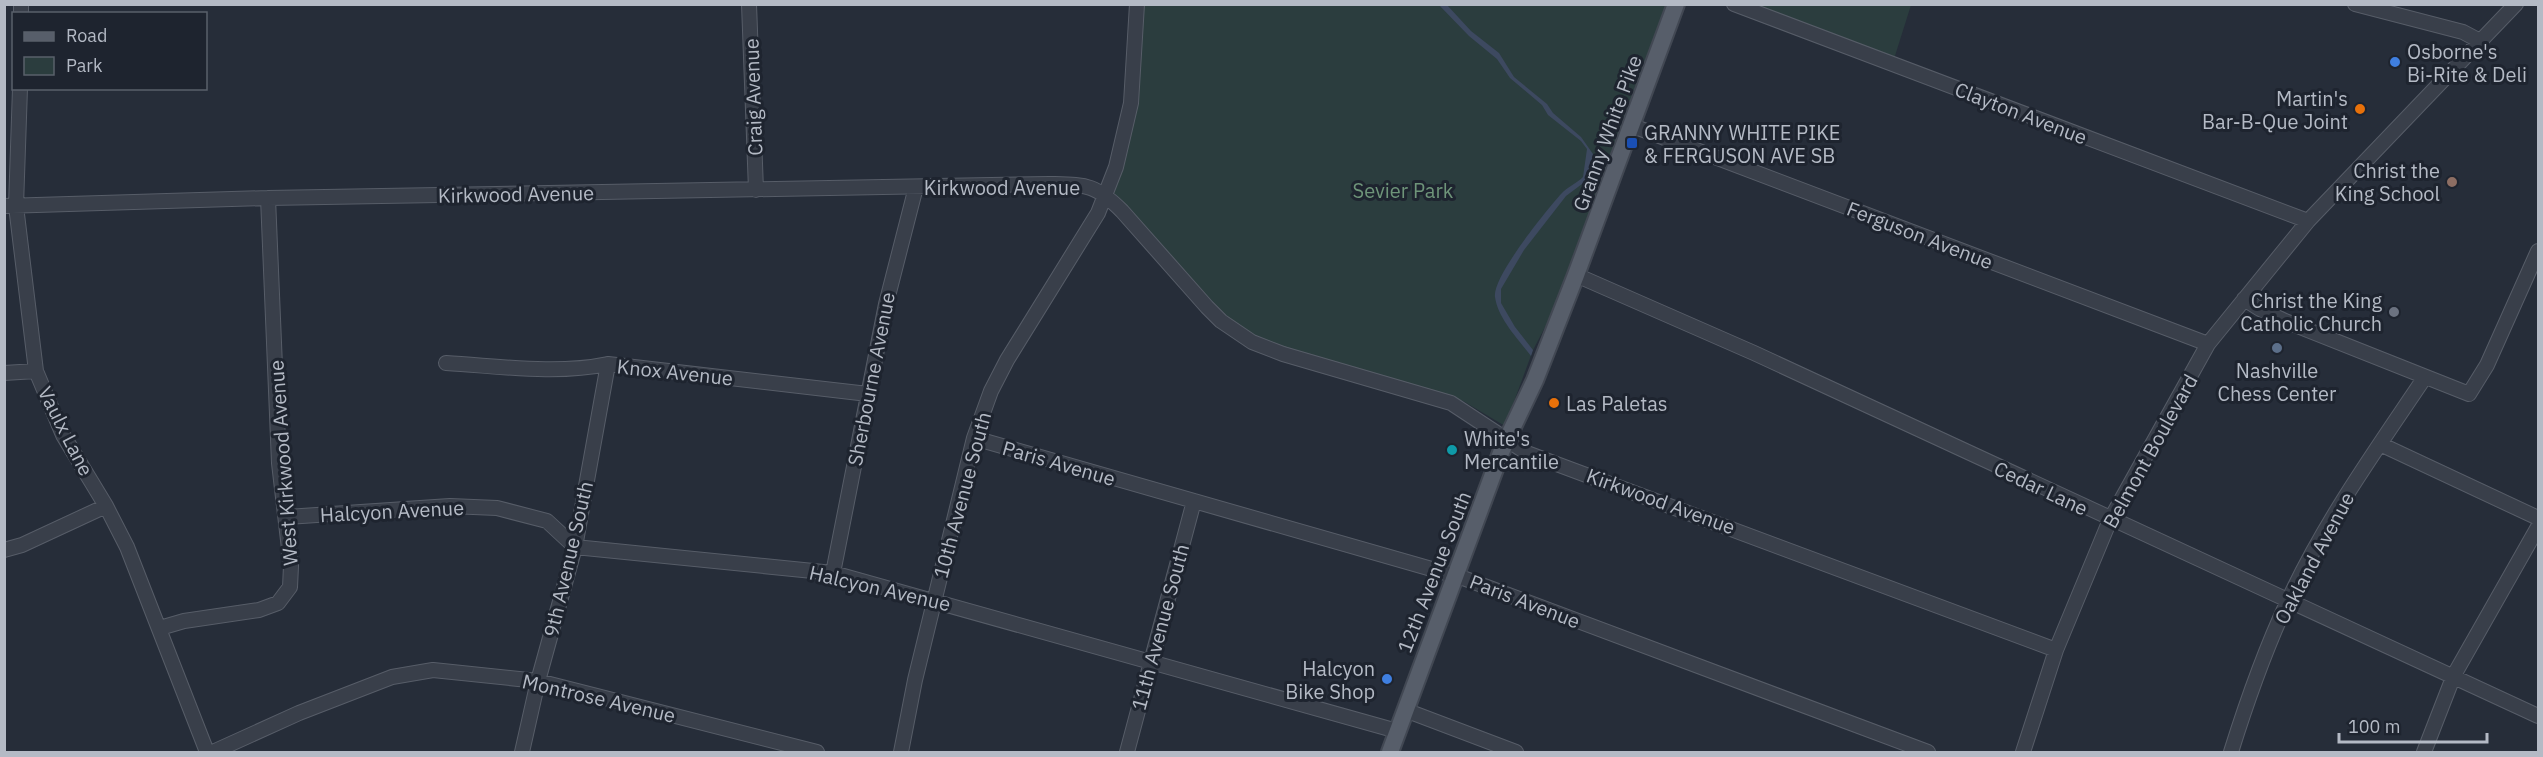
<svg xmlns="http://www.w3.org/2000/svg" width="2543" height="757" viewBox="0 0 2543 757" font-family="'IBM Plex Sans',sans-serif">
  <style>
    .green { fill: #2b3d3e }
    .water { fill: #3d4960 }
    .lines { fill: none; stroke-linecap: round; stroke-linejoin: round }
    .minor-casing { stroke: #575d68; stroke-width: 16 }
    .major-casing { stroke: #424853; stroke-width: 20 }
    .minor { stroke: #393f4a; stroke-width: 14 }
    .major { stroke: #575e6a; stroke-width: 16 }
    .shop-dot { fill: #3f7fe0; stroke: #1e242f; stroke-width: 2 }
    .food-dot { fill: #e8710a; stroke: #1e242f; stroke-width: 2 }
    .transit-dot { fill: #1a4fb4; stroke: #1e242f; stroke-width: 2 }
    .education-dot { fill: #8d6e63; stroke: #1e242f; stroke-width: 2 }
    .worship-dot { fill: #6b7280; stroke: #1e242f; stroke-width: 2 }
    .service-dot { fill: #5c6f8a; stroke: #1e242f; stroke-width: 2 }
    .culture-dot { fill: #0f9aa8; stroke: #1e242f; stroke-width: 2 }
    .labels { text-anchor: middle; dominant-baseline: central; stroke-width: 6; stroke-linejoin: round; paint-order: stroke }
    .poi-label { font-size: 20px; fill: #b4bac5; stroke: #1e242f; text-anchor: start }
    .street-label { font-size: 20px; fill: #b4bac5; stroke: #1e242f }
    .park-label { font-size: 20px; fill: #6e9479; stroke: #1e242f }
  </style>
  <rect width="100%" height="100%" fill="#262d39"/>
  <path class="green" d="M1141 5H1670L1565 289 1533 350 1505 426 1463 401 1270 345 1231 322 1212 305 1112 191Z
    M1751 5H1911L1894 59Z"/>
  <path class="water" d="M1439 5H1447L1471 31 1499 53 1514 77 1547 104 1553 113 1581 137 1593 154 1590 178 1566 196 1524 250 1501 289V303L1515 327 1533 350 1531 356C1519 340 1498 319 1495 297 1492 277 1546 211 1561 194 1567 187 1577 183 1583 177L1587 149 1581 141 1548 115 1542 105 1510 78 1497 59 1469 36Z"/>
  <g class="lines">
    <defs>
      <path id="minor" d="M749 4 756 190
        M1734 4 2308 221
        M2355 4 2463 32 2480 41
        M21 14V4
        M20 88 16 206 36 371 63 435 106 506 127 547 207 752
        M1633 126 2208 344
        M4 206 268 198 1050 184C1087 185 1095 184 1122 211L1207 307 1221 321 1252 342 1283 354 1451 403 1527 453 2056 650
        M1576 275 1754 353 2538 716
        M2244 299 2260 309 2285 321 2469 394 2487 365 2538 251
        M446 363C499 366 555 375 608 364L868 394
        M4 373 36 371
        M974 438 1463 578 1928 752
        M2380 444 2538 518
        M287 517 450 506 497 508 547 521 575 547 833 573 1397 731
        M4 550 22 545 106 506
        M833 573 886 304 916 187
        M160 628 184 621 259 610 278 603 290 587 291 566 279 463 268 198
        M1405 710 1516 752
        M213 752 299 713 392 677 433 670 538 681 817 752
        M522 752 538 681 575 547 608 364
        M901 752 915 680 974 438 991 391 1007 360 1098 213 1116 167 1131 103 1137 4
        M1127 752 1194 501
        M2023 752 2056 650 2110 520 2208 344 2308 221 2516 4
        M2231 752C2247 701 2264 652 2287 603 2324 522 2376 450 2425 377
        M2424 752 2454 675 2538 527"/>
      <path id="major" d="M1390 752 1502 450 1535 380 1576 275 1676 4"/>
    </defs>
    <use href="#minor" class="minor-casing"/>
    <use href="#major" class="major-casing"/>
    <use href="#minor" class="minor"/>
    <use href="#major" class="major"/>
  </g>
  <g class="shop-dot">
    <circle cx="2395" cy="62" r="6"/>
    <circle cx="1387" cy="679" r="6"/>
  </g>
  <g class="food-dot">
    <circle cx="2360" cy="109" r="6"/>
    <circle cx="1554" cy="403" r="6"/>
  </g>
  <rect class="transit-dot" x="1626" y="137" width="12" height="12" rx="3"/>
  <circle class="education-dot" cx="2452" cy="182" r="6"/>
  <circle class="worship-dot" cx="2394" cy="312" r="6"/>
  <circle class="service-dot" cx="2277" cy="348" r="6"/>
  <circle class="culture-dot" cx="1452" cy="450" r="6"/>
  <g class="labels">
    <g class="poi-label">
      <text x="2407" y="51">Osborne's<tspan x="2407" dy="23">Bi-Rite &amp; Deli</tspan></text>
      <text x="2348" y="98" text-anchor="end">Martin's<tspan x="2348" dy="23">Bar-B-Que Joint</tspan></text>
      <text x="1644" y="132">GRANNY WHITE PIKE<tspan x="1644" dy="23">&amp; FERGUSON AVE SB</tspan></text>
      <text x="2440" y="170" text-anchor="end">Christ the<tspan x="2440" dy="23">King School</tspan></text>
      <text x="2382" y="300" text-anchor="end">Christ the King<tspan x="2382" dy="23">Catholic Church</tspan></text>
      <text x="2277" y="370" text-anchor="middle">Nashville<tspan x="2277" dy="23">Chess Center</tspan></text>
      <text x="1566" y="403">Las Paletas</text>
      <text x="1464" y="438">White's<tspan x="1464" dy="23">Mercantile</tspan></text>
      <text x="1375" y="668" text-anchor="end">Halcyon<tspan x="1375" dy="23">Bike Shop</tspan></text>
    </g>
    <g class="street-label">
      <text transform="translate(753 97) rotate(-92)">Craig Avenue</text>
      <text transform="translate(2021 113) rotate(21)">Clayton Avenue</text>
      <text transform="translate(1607 133) rotate(-70)">Granny White Pike</text>
      <text x="1002" y="187">Kirkwood Avenue</text>
      <text transform="translate(516 194) rotate(-1)">Kirkwood Avenue</text>
      <text transform="translate(1920 235) rotate(21)">Ferguson Avenue</text>
      <text transform="translate(675 372) rotate(6)">Knox Avenue</text>
      <text transform="translate(871 379) rotate(-79)">Sherbourne Avenue</text>
      <text transform="translate(66 431) rotate(63)">Vaulx Lane</text>
      <text transform="translate(2150 451) rotate(-61)">Belmont Boulevard</text>
      <text transform="translate(283 463) rotate(-94)">West Kirkwood Avenue</text>
      <text transform="translate(1059 463) rotate(16)">Paris Avenue</text>
      <text transform="translate(2041 488) rotate(25)">Cedar Lane</text>
      <text transform="translate(962 495) rotate(-75)">10th Avenue South</text>
      <text transform="translate(1661 501) rotate(20)">Kirkwood Avenue</text>
      <text transform="translate(392 511) rotate(-3)">Halcyon Avenue</text>
      <text transform="translate(2314 558) rotate(-62)">Oakland Avenue</text>
      <text transform="translate(568 559) rotate(-77)">9th Avenue South</text>
      <text transform="translate(1434 572) rotate(-69)">12th Avenue South</text>
      <text transform="translate(880 588) rotate(13)">Halcyon Avenue</text>
      <text transform="translate(1525 601) rotate(21)">Paris Avenue</text>
      <text transform="translate(1160 627) rotate(-75)">11th Avenue South</text>
      <text transform="translate(599 698) rotate(13)">Montrose Avenue</text>
    </g>
    <g class="park-label">
      <text x="1403" y="190">Sevier Park</text>
    </g>
  </g>
  <rect width="2543" height="757" fill="none" stroke="#b4bac5" stroke-width="12"/>
  <rect x="12" y="12" width="195" height="78" fill="#1e242f" stroke="#5a606b" stroke-width="1.5"/>
  <rect x="24" y="32" width="30" height="9" fill="#575e6a" stroke="#5a606b" stroke-width="1.5"/>
  <text x="66" y="42" font-size="18" fill="#b4bac5">Road</text>
  <rect x="24" y="57" width="30" height="18" fill="#2b3d3e" stroke="#5a606b" stroke-width="1.5"/>
  <text x="66" y="72" font-size="18" fill="#b4bac5">Park</text>
  <path d="M2339 733v9h148v-9" fill="none" stroke="#b4bac5" stroke-width="3"/>
  <text x="2348" y="733" font-size="18" fill="#b4bac5" stroke="#1e242f" stroke-width="4.5" paint-order="stroke">100 m</text>
</svg>
